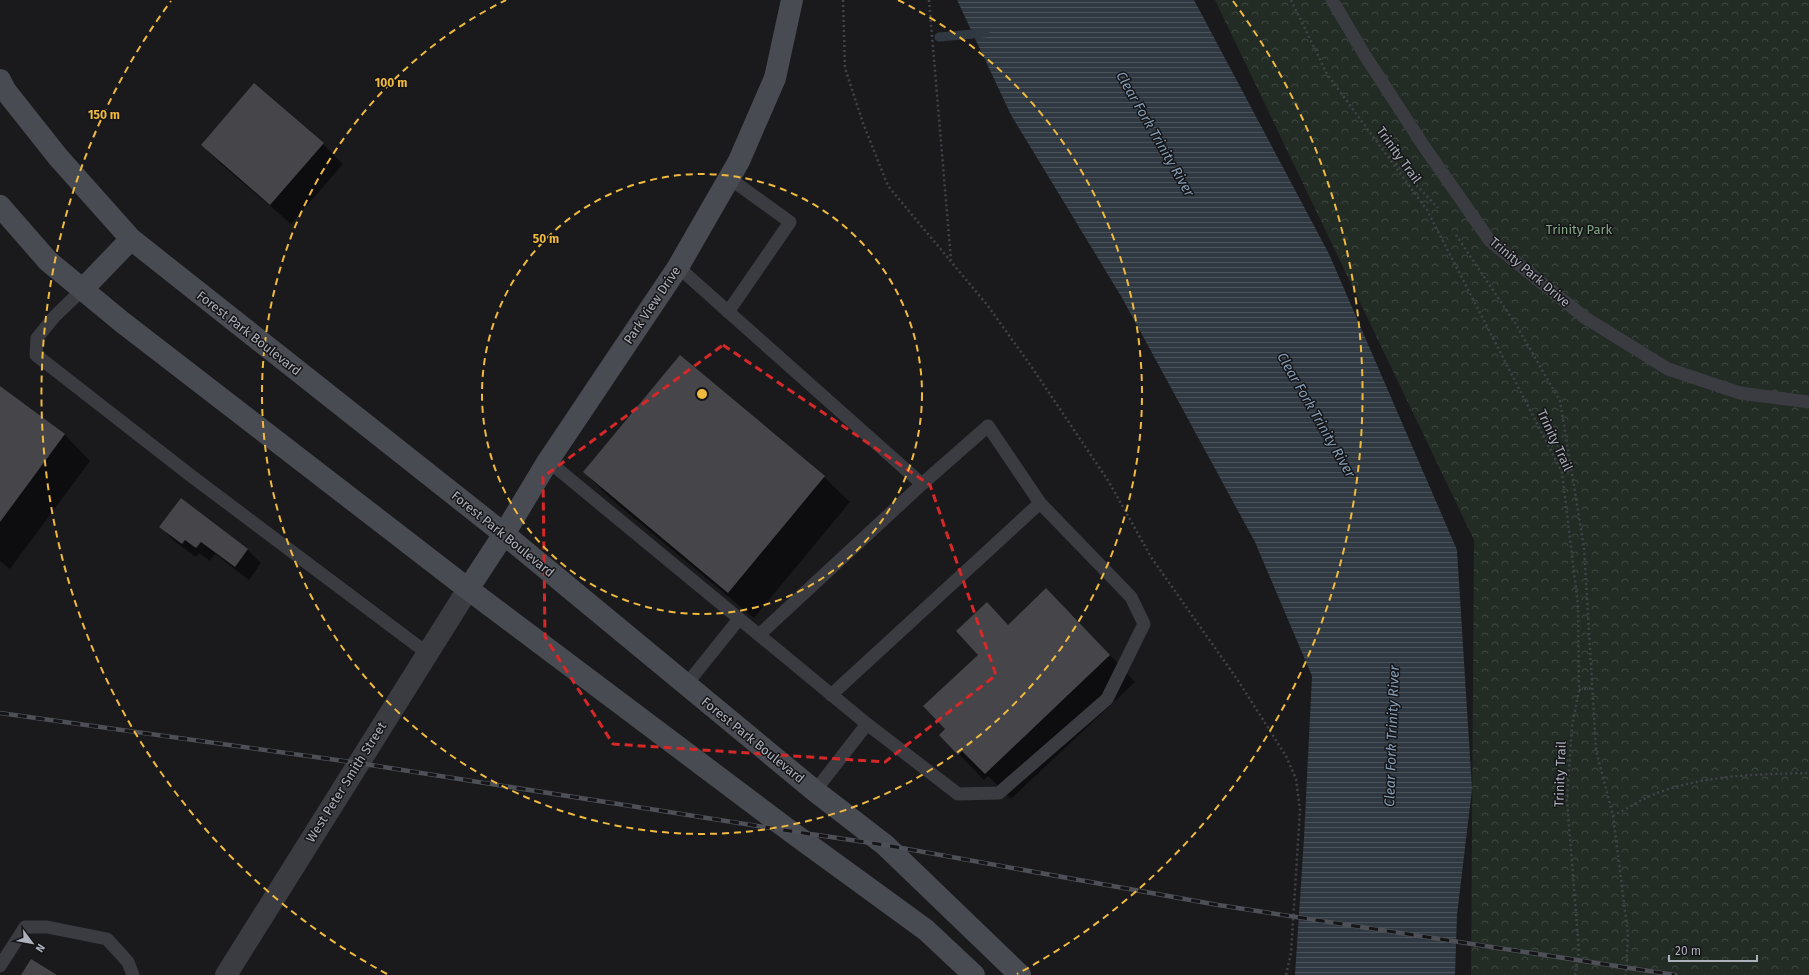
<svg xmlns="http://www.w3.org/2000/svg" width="1809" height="975" viewBox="0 0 1809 975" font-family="'Fira Sans',sans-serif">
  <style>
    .park { fill: url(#park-crowns) }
    .water { fill: url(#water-rules) }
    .shadow { fill: #0007 }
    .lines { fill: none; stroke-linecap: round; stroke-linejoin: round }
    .stream { stroke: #303941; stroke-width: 9 }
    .building { fill: #45454a }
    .path { stroke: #414349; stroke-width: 2.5; stroke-dasharray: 2 3; stroke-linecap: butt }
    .lane { stroke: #3b3c42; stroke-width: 13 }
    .street { stroke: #3b3c42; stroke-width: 22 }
    .secondary { stroke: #494b52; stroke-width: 22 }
    .rail-casing { stroke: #4e5057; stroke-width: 4.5 }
    .rail { stroke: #151518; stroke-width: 3; stroke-dasharray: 9; stroke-linecap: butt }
    .marked { fill: none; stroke: #d62828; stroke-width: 3; stroke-dasharray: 8 5; stroke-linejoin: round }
    .ring { fill: none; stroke: #f0ba3f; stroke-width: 2; stroke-dasharray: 7 5 }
    .labels { text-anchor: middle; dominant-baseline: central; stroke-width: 3; stroke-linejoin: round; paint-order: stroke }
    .street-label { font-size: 13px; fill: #adb1bc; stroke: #151518 }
    .park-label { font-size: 13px; fill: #85a688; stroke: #151518 }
    .water-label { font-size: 14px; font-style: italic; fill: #859eb6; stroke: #151518 }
    .centre { fill: #f0ba3f; stroke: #151518; stroke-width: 2 }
    .ring-label { font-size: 12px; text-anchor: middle; font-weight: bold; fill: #f0ba3f; stroke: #151518; stroke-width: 3; stroke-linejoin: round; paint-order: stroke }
  </style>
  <defs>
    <pattern id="park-crowns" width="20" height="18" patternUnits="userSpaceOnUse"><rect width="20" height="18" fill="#222b24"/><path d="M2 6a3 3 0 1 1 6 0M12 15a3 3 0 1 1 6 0" fill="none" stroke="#3f4742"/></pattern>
    <pattern id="water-rules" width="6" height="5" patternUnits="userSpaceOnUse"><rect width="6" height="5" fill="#303941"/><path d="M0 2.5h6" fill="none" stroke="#4b535a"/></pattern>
  </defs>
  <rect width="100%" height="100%" fill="#1a1a1d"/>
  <path class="park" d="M1215 0H1809V975H1471L1474 540Z"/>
  <path class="water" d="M957 0H1194L1329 254 1457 550 1472 789 1457 915 1455 975H1295L1304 838 1312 676 1255 542 1121 296 1011 115Z"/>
  <path class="shadow" d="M323 144 343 164 291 224 222 165 202 145Z
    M0 387 65 435 90 461 10 569 0 561Z
    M584 472 824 477 850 502 754 618 610 498Z
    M181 500 248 550 261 563 249 580 215 554 210 561 199 553 196 557 174 541 161 527Z
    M1072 615 1135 682 1011 799 988 776 984 780 940 735 947 729 979 655 1008 626Z"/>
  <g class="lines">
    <path class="stream" d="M939 37 985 33"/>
  </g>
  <path class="building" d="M254 83 324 143 270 205 201 145Z
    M680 355 825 476 728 593 583 472Z
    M0 386 65 434 0 522Z
    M181 498 248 549 235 567 201 542 196 548 185 540 182 544 159 527Z
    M1046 588 1110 655 985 774 962 751 958 755 939 735 945 729 923 706 978 655 956 631 987 602 1008 625Z
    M31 959 57 975H21Z"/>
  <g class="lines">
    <path class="path" d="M843 0 845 68 863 123 888 186 988 306 1031 366 1109 482 1151 557 1239 682 1286 756 1296 779 1300 810 1291 953 1286 975
      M929 0 951 260
      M1291 0 1327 74 1427 210 1562 472 1578 605 1579 690 1572 726 1567 800 1579 951 1575 975
      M1389 156 1438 208
      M1456 235 1515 323 1560 401 1584 547 1596 750 1613 816 1628 934 1626 975
      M1562 472 1572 471
      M1579 690 1591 688
      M1613 816C1628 808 1643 798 1660 792 1707 775 1759 774 1809 773"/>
    <path class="lane" d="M1332 0 1364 54 1423 145 1490 241 1584 317 1668 369 1740 393 1809 402
      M678 267 922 484 759 635
      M83 289 55 316 37 338 36 355 190 475 427 653
      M728 312 790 222 729 178
      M548 461 867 724 815 791
      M686 685 739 619
      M831 695 1040 503 988 426 922 484
      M867 724 958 794 999 793 1107 699 1144 624 1131 597 1040 503
      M0 966 25 927H47L107 939 128 962 133 975"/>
    <path class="street" d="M226 975 468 589"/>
    <path class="secondary" d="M0 80 5 90 58 157 131 239 504 534 815 791 885 845 1020 975
      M0 206 48 261 122 322 468 589 790 831 926 930 974 975
      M83 289 131 239
      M468 589 504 534 548 461 678 267 739 161 775 78 792 0"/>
    <defs>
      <path id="rail" d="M0 713 358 763 790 831 885 845 1218 905 1675 975"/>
    </defs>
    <use href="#rail" class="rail-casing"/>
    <use href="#rail" class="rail"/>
  </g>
  <path class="marked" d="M723 345 930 485 996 675 885 762 613 744 545 637 543 477Z"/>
  <g class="ring">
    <circle cx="702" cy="394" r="220"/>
    <path d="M898 0A440 440 0 1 1 506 0"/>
    <path d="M387 974A660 660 0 0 1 171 1M1233 1A660 660 0 0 1 1017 974"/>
  </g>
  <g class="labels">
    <g class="street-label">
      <text transform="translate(1399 155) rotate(54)">Trinity Trail</text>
      <text transform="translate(1530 272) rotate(40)">Trinity Park Drive</text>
      <text transform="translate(652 305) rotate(-56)">Park View Drive</text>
      <text transform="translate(249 333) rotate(38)">Forest Park Boulevard</text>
      <text transform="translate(1555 440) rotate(65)">Trinity Trail</text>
      <text transform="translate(503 534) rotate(39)">Forest Park Boulevard</text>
      <text transform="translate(753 740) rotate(39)">Forest Park Boulevard</text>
      <text transform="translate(1560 774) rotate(-88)">Trinity Trail</text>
      <text transform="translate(346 782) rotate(-58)">West Peter Smith Street</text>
    </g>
    <g class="park-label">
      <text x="1579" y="229">Trinity Park</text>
    </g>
    <g class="water-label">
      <text transform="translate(1155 134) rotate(60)">Clear Fork Trinity River</text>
      <text transform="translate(1316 415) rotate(60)">Clear Fork Trinity River</text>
      <text transform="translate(1392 736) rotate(-88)">Clear Fork Trinity River</text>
    </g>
  </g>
  <circle cx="702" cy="394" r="6" class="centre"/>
  <g class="ring-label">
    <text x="391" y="87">100 m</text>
    <text x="104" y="119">150 m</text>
    <text x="546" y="243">50 m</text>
  </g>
  <g transform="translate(32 943) rotate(122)" stroke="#151518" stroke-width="3" paint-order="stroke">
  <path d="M0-3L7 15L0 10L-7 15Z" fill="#adb1bc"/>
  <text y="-6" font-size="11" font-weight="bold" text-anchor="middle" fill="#adb1bc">N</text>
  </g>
  <path d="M1669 955v6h88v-6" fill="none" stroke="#adb1bc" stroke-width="2"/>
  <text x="1675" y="955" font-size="12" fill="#adb1bc" stroke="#151518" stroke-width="3" paint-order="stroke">20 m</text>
</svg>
